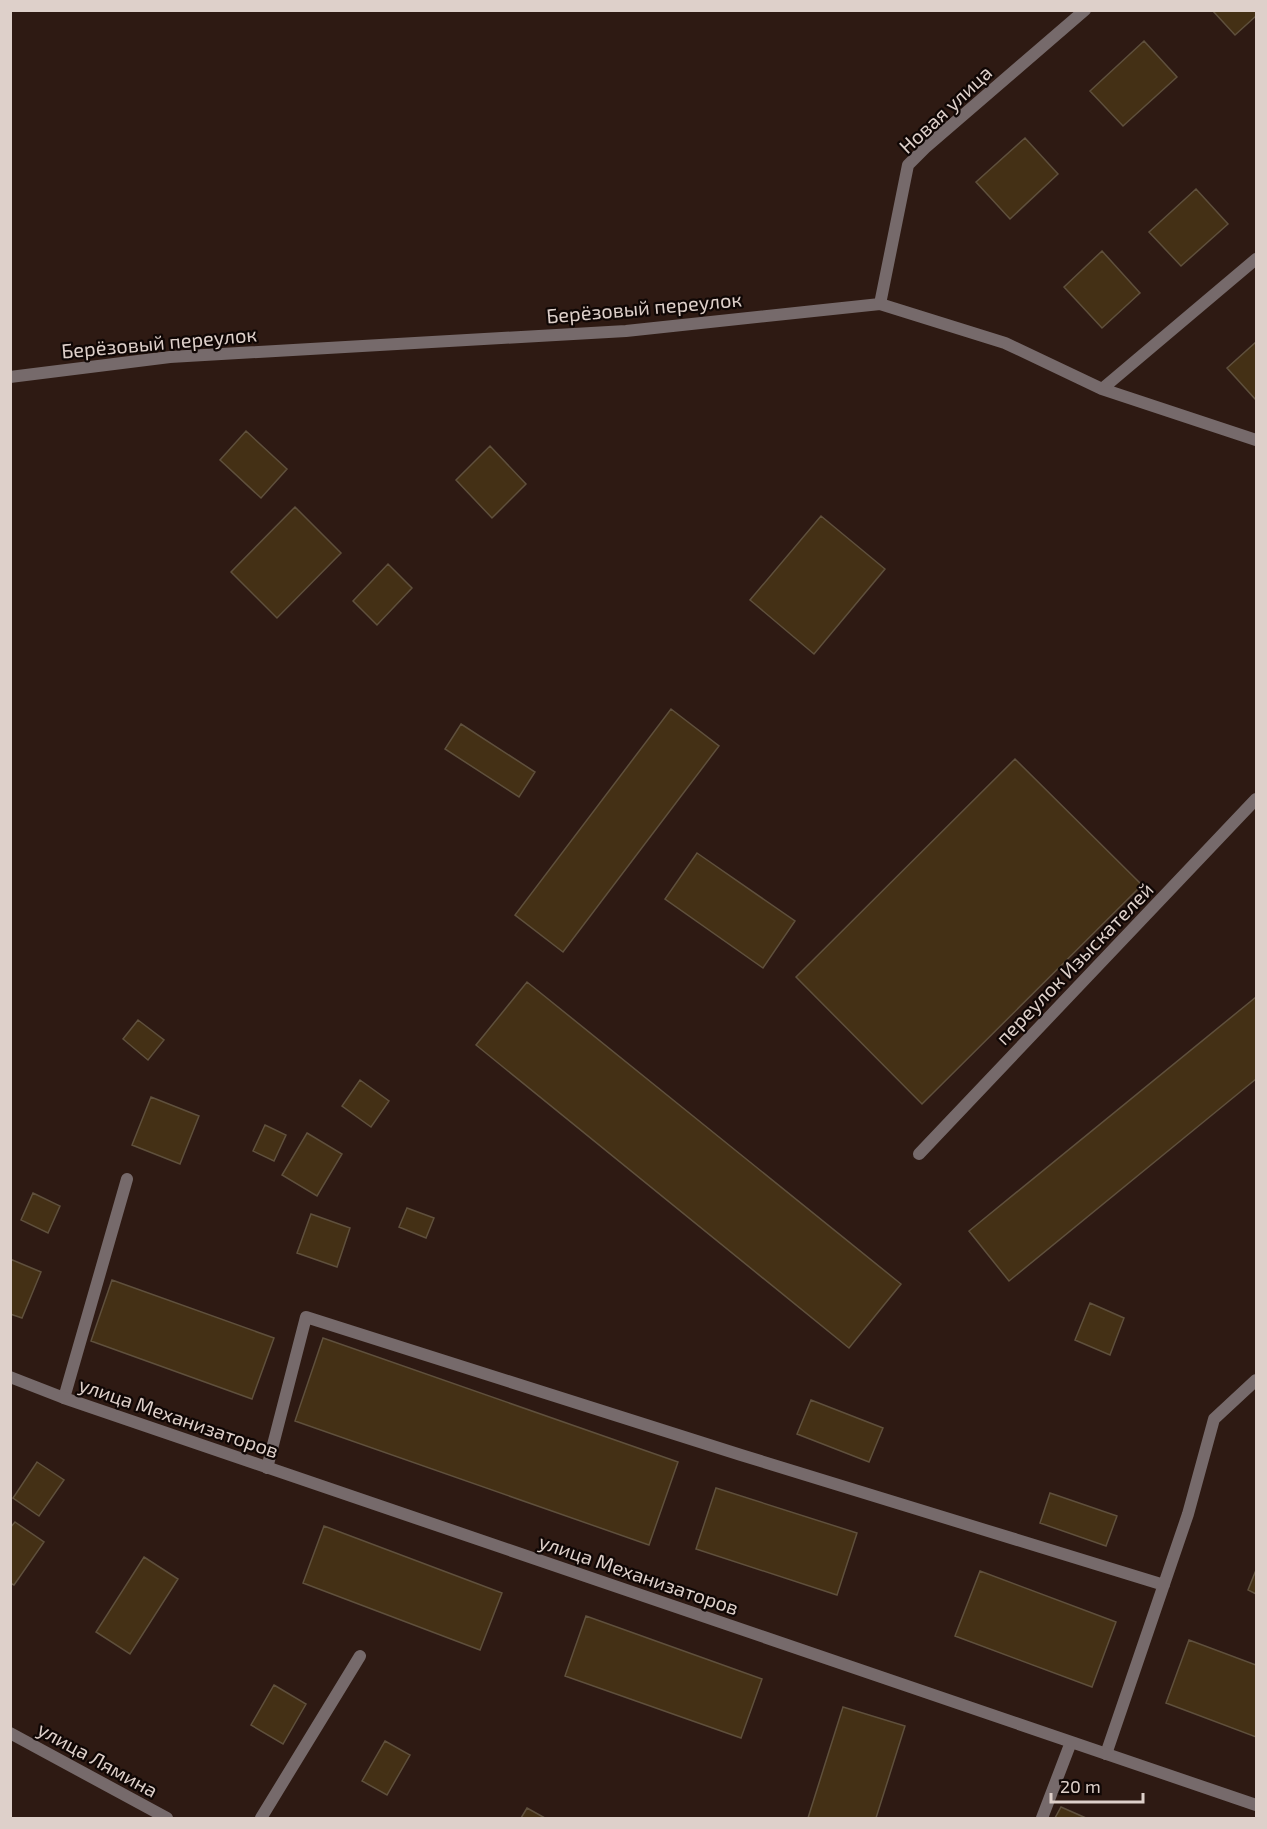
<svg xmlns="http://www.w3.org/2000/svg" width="1267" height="1829" viewBox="0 0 1267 1829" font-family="'Exo 2',sans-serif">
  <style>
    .building { fill: #443015; stroke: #5f503d; stroke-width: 1.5 }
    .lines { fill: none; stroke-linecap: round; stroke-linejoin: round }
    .lane { stroke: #766a6b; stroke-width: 12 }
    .street { stroke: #766a6b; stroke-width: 12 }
    .labels { text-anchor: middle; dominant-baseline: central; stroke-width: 4.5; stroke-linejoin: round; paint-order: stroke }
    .street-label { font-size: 20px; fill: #ded0ca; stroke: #100705 }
  </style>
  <rect width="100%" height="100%" fill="#2e1a13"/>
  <path class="building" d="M1212 10H1256V16L1235 35Z
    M1144 41 1177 77 1123 126 1090 91Z
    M1025 138 1058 174 1010 219 976 182Z
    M1196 189 1228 224 1181 266 1149 232Z
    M1102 251 1140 293 1102 328 1064 287Z
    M1256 342V400L1227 368Z
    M246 431 287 469 261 498 220 460Z
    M490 446 526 484 492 518 456 480Z
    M295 507 341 553 277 618 231 572Z
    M821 516 885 569 814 654 750 600Z
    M388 564 412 588 377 625 353 601Z
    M671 709 719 746 563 952 515 915Z
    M461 724 535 772 519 797 445 749Z
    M1015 759 1142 885 922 1104 796 977Z
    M697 853 795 921 763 968 665 899Z
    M527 982 901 1284 849 1348 476 1045Z
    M1256 997V1079L1009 1281 969 1231Z
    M138 1020 164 1040 148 1060 123 1039Z
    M360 1080 389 1101 371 1127 342 1106Z
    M151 1097 199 1116 180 1164 132 1145Z
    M265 1125 286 1135 274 1161 253 1151Z
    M307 1133 342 1154 317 1196 282 1175Z
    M33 1193 60 1206 48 1233 21 1220Z
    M407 1208 434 1218 426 1238 399 1227Z
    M311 1214 350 1228 337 1267 297 1253Z
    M10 1259 41 1272 22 1318 10 1314Z
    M112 1280 274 1338 252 1399 91 1341Z
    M1090 1303 1124 1318 1110 1355 1075 1340Z
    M323 1338 678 1462 649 1545 295 1421Z
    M811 1400 883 1428 869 1462 797 1434Z
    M37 1462 64 1480 39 1516 13 1498Z
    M716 1488 857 1533 837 1595 696 1549Z
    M1050 1493 1117 1516 1106 1546 1040 1523Z
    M15 1522 44 1542 14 1585 10 1583V1528Z
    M324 1526 502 1593 480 1650 303 1583Z
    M144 1557 178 1579 130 1654 96 1632Z
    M1256 1570V1594L1248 1590Z
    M980 1571 1116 1622 1092 1687 955 1636Z
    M586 1616 762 1679 741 1738 565 1676Z
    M1189 1640 1256 1665V1737L1166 1703Z
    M274 1685 306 1704 283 1744 251 1725Z
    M843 1707 905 1726 876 1818H808Z
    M385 1741 410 1755 387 1795 362 1781Z
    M1061 1807 1086 1818H1055Z
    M527 1808 545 1818H521Z"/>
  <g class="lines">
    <path class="lane" d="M64 1398 127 1179
      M267 1468 306 1317 741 1455 1164 1585
      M1106 1754 1188 1514 1214 1419 1256 1380"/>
    <path class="street" d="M880 304 908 165 925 148 1085 10
      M10 377 170 357 626 331 880 304 1005 343 1102 389 1256 440
      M1102 389 1256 259
      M919 1154 1256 799
      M10 1377 64 1398 1256 1805
      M10 1733 167 1818
      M261 1818 360 1656
      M1042 1818 1071 1742"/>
  </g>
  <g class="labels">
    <g class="street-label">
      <text transform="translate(945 109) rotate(-43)">Новая улица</text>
      <text transform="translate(644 307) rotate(-5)">Берёзовый переулок</text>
      <text transform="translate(159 342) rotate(-5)">Берёзовый переулок</text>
      <text transform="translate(1074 963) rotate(-46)">переулок Изыскателей</text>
      <text transform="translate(179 1417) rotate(19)">улица Механизаторов</text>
      <text transform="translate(639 1574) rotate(19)">улица Механизаторов</text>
      <text transform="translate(98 1759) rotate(29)">улица Лямина</text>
    </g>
  </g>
  <rect width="1267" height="1829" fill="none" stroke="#ded0ca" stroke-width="24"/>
  <path d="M1051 1793v9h92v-9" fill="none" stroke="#ded0ca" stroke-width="3"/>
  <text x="1060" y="1793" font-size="18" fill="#ded0ca" stroke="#100705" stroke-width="4.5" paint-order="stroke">20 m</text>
</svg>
